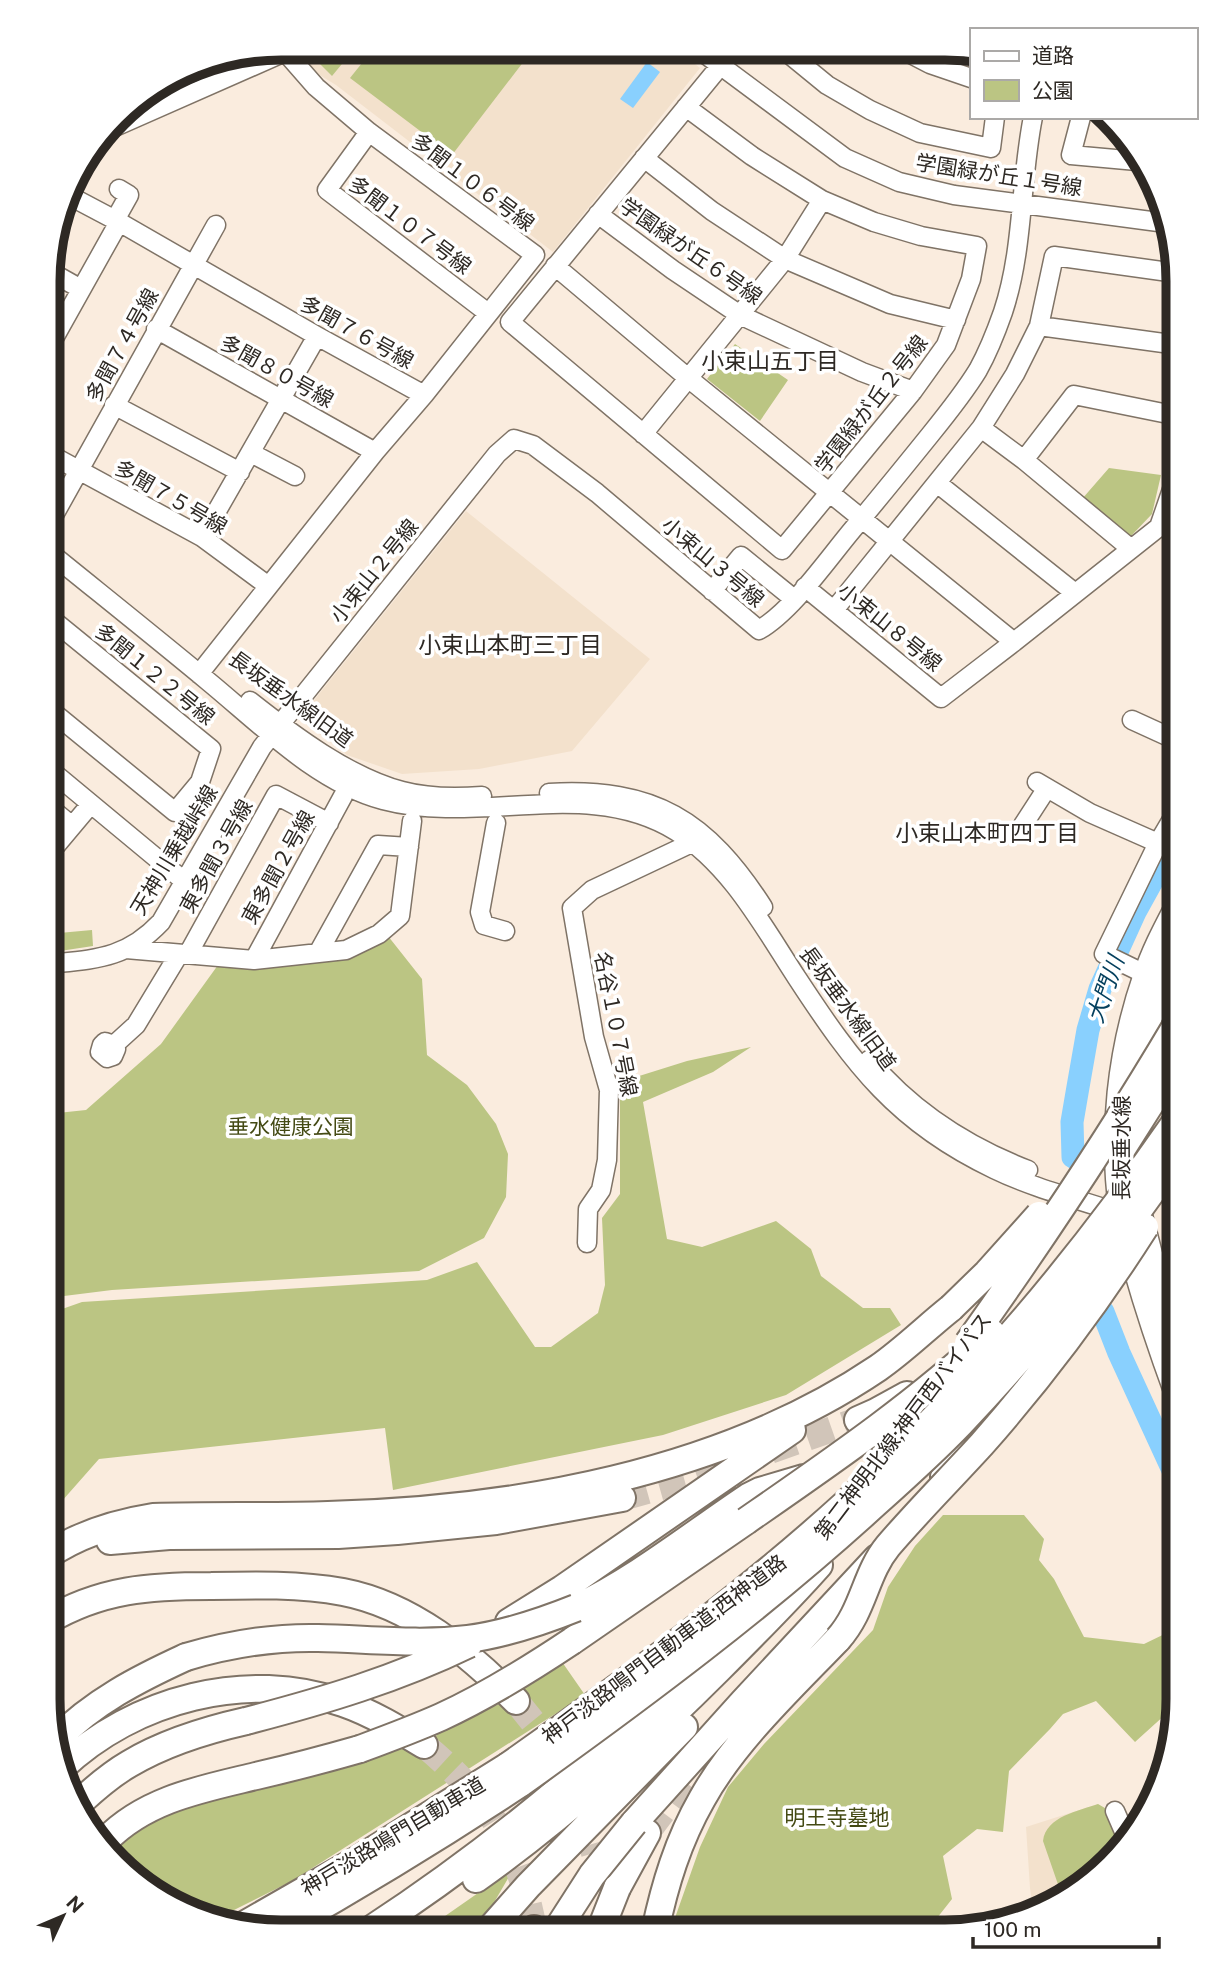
<svg xmlns="http://www.w3.org/2000/svg" width="1225" height="1979" viewBox="0 0 1225 1979" font-family="'Public Sans','Noto Sans JP',sans-serif">
  <style>
    .built { fill: #f3e1cc }
    .green { fill: #bbc583 }
    .water { fill: #89d0fe }
    .lines { fill: none; stroke-linecap: round; stroke-linejoin: round }
    .river { stroke: #89d0fe; stroke-width: 23 }
    .highway-tunnel { stroke: #d1c5b9; stroke-width: 26; stroke-dasharray: 26 13; stroke-linecap: butt }
    .minor-casing { stroke: #7f7366; stroke-width: 21 }
    .major-casing { stroke: #7f7366; stroke-width: 26 }
    .highway-casing { stroke: #7f7366; stroke-width: 30 }
    .minor { stroke: #fff; stroke-width: 18 }
    .major { stroke: #fff; stroke-width: 23 }
    .highway { stroke: #fff; stroke-width: 26 }
    .highway-bridge-casing { stroke: #7f7366; stroke-width: 30; stroke-linecap: butt }
    .highway-bridge { stroke: #fff; stroke-width: 26 }
    .labels { text-anchor: middle; dominant-baseline: central; stroke-width: 7; stroke-linejoin: round; paint-order: stroke }
    .street-label { font-size: 21px; fill: #2e2924; stroke: #fff }
    .park-label { font-size: 21px; fill: #444a14; stroke: #fff }
    .neighbourhood-label { font-size: 23px; fill: #2e2924; stroke: #fff }
    .water-label { font-size: 23px; font-style: italic; fill: #05405e; stroke: #fff }
    .rim { fill: none; stroke: #2e2924; stroke-width: 9 }
  </style>
  <rect width="100%" height="100%" fill="#faecde"/>
  <path class="built" d="M294 47 675 48 700 68 553 252 336 85 313 71Z
    M466 511 650 659 572 751 479 769 402 774 347 755 310 727 307 709Z
    M1098 1804 1125 1844 1043 1907 1033 1908 1030 1888 1026 1827Z"/>
  <path class="green" d="M303 47H356L332 76Z
    M374 48H534L452 155 350 78Z
    M735 344 788 380 760 421 707 379Z
    M1109 468 1161 475 1152 514 1132 535H1124L1082 499Z
    M92 930 93 946 60 951 48 950V934Z
    M388 936 422 979 427 1055 467 1085 496 1124 508 1154 506 1197 484 1238 419 1271 112 1290 48 1298V1114L86 1110 161 1044 218 965 271 968 346 957Z
    M751 1047 713 1072 643 1102 667 1239 702 1247 776 1221 811 1249 821 1276 863 1308H890L901 1325 786 1395 663 1435 393 1490 385 1428 99 1459 47 1518 48 1314 82 1302 427 1280 477 1262 535 1347H551L598 1313 605 1285 602 1218 620 1194V1082L687 1061Z
    M943 1515H1024L1044 1539 1039 1560 1054 1579 1084 1637 1144 1644 1177 1628V1704L1135 1742 1096 1701 1063 1714 1050 1729 1009 1771 1003 1832 977 1829 943 1856 952 1899 926 1932 673 1931 676 1915 700 1847 728 1787 764 1744 873 1630 888 1587 915 1546Z
    M560 1659 585 1695 292 1881 220 1917 139 1884 113 1849 157 1815 398 1743 421 1757 444 1725 500 1704Z
    M1098 1804 1110 1811 1125 1844 1061 1893 1043 1841C1046 1816 1079 1811 1098 1804Z
    M514 1868 478 1930H425Z"/>
  <path class="water" d="M647 62 660 72 633 108 620 99Z"/>
  <g class="lines">
    <path class="river" d="M1073 1157 1072 1122 1078 1087 1088 1030 1100 989 1135 912 1178 834
      M1103 1312 1119 1353 1177 1479"/>
    <path class="highway-tunnel" d="M622 1498 693 1478 858 1420
      M516 1701 533 1722 557 1759
      M424 1745C488 1798 519 1846 534 1929
      M580 1807 594 1853
      M647 1833 685 1782"/>
    <defs>
      <path id="minor" d="M281 47 316 87 369 132 535 255 424 395
        M697 48 845 158 899 182 954 195 1166 223
        M783 49 827 85 870 110 920 133 991 148 995 117
        M901 49 930 64 971 78
        M686 107 752 156 822 200 874 222 921 236 977 246 971 279 946 345 913 391 782 550 510 322 734 49
        M1081 117 1071 155 1137 161
        M108 130 285 52
        M369 132 327 190 488 313
        M644 158 712 211 785 259 890 304 956 320
        M66 194 119 222
        M598 214 673 270 740 315 862 372 913 391
        M115 220 129 195 119 189
        M555 266 688 378 1014 642 1159 527 1178 472
        M49 271 81 289
        M1039 326 1178 345
        M156 329 375 452
        M49 347 119 222 317 336 424 395 375 452 199 674
        M114 405 240 472
        M981 428 1024 460 1130 548
        M643 434 785 259 822 200
        M251 453 295 476
        M49 454 202 537 267 585
        M1024 460 1074 395 1178 416
        M937 483 1075 593
        M49 524 216 225
        M202 537 317 336
        M49 552C102 595 156 638 209 682 260 724 318 783 383 800 481 826 587 776 676 831 730 864 763 926 797 978 854 1065 897 1123 994 1169 1033 1188 1077 1199 1119 1213
        M805 587 941 698 1014 642
        M712 591 741 556 794 599
        M834 610 981 428 1015 374 1039 326 1054 256 1176 273
        M250 701C293 735 349 777 402 791 428 798 456 798 482 796
        M49 709 175 812 200 782 211 749 49 617
        M1132 720 1178 741
        M49 769 184 881
        M1037 782 1090 813 1158 843
        M549 793C654 787 707 820 763 907
        M48 806 72 826
        M496 823 480 912 484 925 505 931
        M1023 825 1047 788
        M48 855 90 805
        M126 949 254 960 346 950 379 934 400 916 412 821
        M318 953 378 845 409 847
        M188 954 276 795 329 823
        M254 960 343 796
        M48 964C96 959 126 959 161 922L262 747 497 454 514 439 533 445 597 493 759 630C792 611 827 560 853 529 879 498 905 466 930 435 947 414 964 393 978 370 988 352 996 332 1003 312 1024 249 1020 181 1033 117
        M1145 974 1104 954 1158 843 1178 809
        M114 1045 105 1042 102 1045 100 1052 107 1058 113 1056 116 1049 114 1045 136 1025 179 954
        M869 1060C911 1110 966 1146 1028 1170
        M587 1243 588 1209 601 1190 607 1160 609 1090 594 1037 572 908 592 890 700 839
        M1115 1811 1128 1841"/>
      <path id="major" d="M1138 1085 1145 1035 1165 971 1178 944
        M1136 1123 1135 1164 1138 1206 1158 1283 1177 1340
        M1177 1395C1160 1349 1144 1301 1131 1253 1128 1240 1123 1226 1121 1212 1110 1134 1119 1051 1145 976 1153 951 1166 927 1178 904"/>
      <path id="highway" d="M858 1420 876 1412 907 1395
        M944 1477 967 1438 993 1400
        M110 1541 169 1536 338 1535 397 1531 496 1521 622 1498
        M47 1556C79 1534 115 1523 153 1517 211 1515 270 1517 328 1515 514 1510 721 1474 878 1368 904 1350 927 1327 951 1308
        M576 1608C638 1578 691 1535 748 1497L760 1491 804 1478
        M47 1621C101 1589 150 1586 211 1586 255 1585 299 1584 343 1592 411 1605 469 1653 516 1701
        M509 1622 562 1589 792 1430
        M572 1641 746 1521
        M56 1740C93 1702 138 1679 186 1657
        M61 1768C134 1699 247 1669 343 1703 372 1713 398 1729 424 1745
        M78 1804C94 1789 110 1775 129 1764 164 1743 206 1730 246 1721
        M634 1823 743 1702 877 1558
        M106 1840C146 1799 202 1789 256 1776 291 1768 325 1759 360 1749
        M476 1879C564 1817 643 1745 719 1669 753 1635 787 1601 819 1565
        M617 1888 647 1833
        M242 1926 359 1859 508 1766
        M534 1929V1931
        M280 1930C362 1884 442 1835 521 1783
        M370 1930C491 1851 598 1762 702 1660
        M489 1930 528 1886 684 1727
        M655 1931C665 1884 678 1841 702 1799 734 1741 792 1687 838 1639"/>
    </defs>
    <use href="#minor" class="minor-casing"/>
    <use href="#major" class="major-casing"/>
    <use href="#highway" class="highway-casing"/>
    <use href="#minor" class="minor"/>
    <use href="#major" class="major"/>
    <use href="#highway" class="highway"/>
    <defs>
      <path id="highway-bridge" d="M1120 1152 1177 1062
        M951 1308 987 1273 1039 1215
        M968 1343C1042 1239 1112 1134 1177 1024
        M746 1521C831 1462 916 1404 992 1333
        M838 1639C864 1610 865 1574 888 1546 918 1511 951 1478 982 1444 1042 1376 1096 1304 1145 1227
        M186 1657C230 1644 273 1637 318 1638 368 1639 419 1645 468 1639 506 1634 541 1622 576 1608
        M246 1721C323 1701 397 1679 469 1644
        M360 1749C387 1739 414 1729 441 1717 487 1696 530 1669 572 1641
        M508 1766C639 1674 769 1578 885 1467 995 1362 1091 1244 1177 1120
        M521 1783C644 1695 763 1606 875 1504 904 1478 933 1452 960 1424 1039 1341 1112 1250 1177 1156
        M556 1931 592 1875 634 1823
        M600 1931 617 1888"/>
    </defs>
    <use href="#highway-bridge" class="highway-bridge-casing"/>
    <use href="#highway-bridge" class="highway-bridge"/>
  </g>
  <g class="labels">
    <g class="street-label">
      <text transform="translate(999 175) rotate(9)">学園緑が丘１号線</text>
      <text transform="translate(473 182) rotate(37)">多聞１０６号線</text>
      <text transform="translate(410 225) rotate(37)">多聞１０７号線</text>
      <text transform="translate(691 251) rotate(35)">学園緑が丘６号線</text>
      <text transform="translate(357 332) rotate(29)">多聞７６号線</text>
      <text transform="translate(122 345) rotate(-61)">多聞７４号線</text>
      <text transform="translate(277 371) rotate(29)">多聞８０号線</text>
      <text transform="translate(871 404) rotate(-52)">学園緑が丘２号線</text>
      <text transform="translate(171 497) rotate(30)">多聞７５号線</text>
      <text transform="translate(713 562) rotate(40)">小束山３号線</text>
      <text transform="translate(374 571) rotate(-51)">小束山２号線</text>
      <text transform="translate(890 627) rotate(39)">小束山８号線</text>
      <text transform="translate(155 674) rotate(39)">多聞１２２号線</text>
      <text transform="translate(291 699) rotate(36)">長坂垂水線旧道</text>
      <text transform="translate(174 850) rotate(-59)">天神川乗越峠線</text>
      <text transform="translate(216 856) rotate(-61)">東多聞３号線</text>
      <text transform="translate(278 867) rotate(-61)">東多聞２号線</text>
      <text transform="translate(848 1008) rotate(54)">長坂垂水線旧道</text>
      <text transform="translate(616 1024) rotate(79)">名谷１０７号線</text>
      <text transform="translate(1121 1148) rotate(-90)">長坂垂水線</text>
      <text transform="translate(903 1426) rotate(-53)">第二神明北線;神戸西バイパス</text>
      <text transform="translate(664 1649) rotate(-37)">神戸淡路鳴門自動車道;西神道路</text>
      <text transform="translate(393 1836) rotate(-31)">神戸淡路鳴門自動車道</text>
    </g>
    <g class="park-label">
      <text x="291" y="1126">垂水健康公園</text>
      <text x="837" y="1817">明王寺墓地</text>
    </g>
    <g class="neighbourhood-label">
      <text x="770" y="360">小束山五丁目</text>
      <text x="510" y="644">小束山本町三丁目</text>
      <text x="987" y="832">小束山本町四丁目</text>
    </g>
    <g class="water-label">
      <text transform="translate(1105 989) rotate(-71)">大門川</text>
    </g>
  </g>
  <path d="M0 0H1225V1979H0ZM281 60H945A221 221 0 0 1 1166 281V1699A221 221 0 0 1 945 1920H281A221 221 0 0 1 60 1699V281A221 221 0 0 1 281 60Z" fill="#fff" fill-rule="evenodd"/>
  <path class="rim" d="M281 60H945A221 221 0 0 1 1166 281V1699A221 221 0 0 1 945 1920H281A221 221 0 0 1 60 1699V281A221 221 0 0 1 281 60Z"/>
  <rect x="970" y="28" width="228" height="91" fill="#ffffff" stroke="#aba9a7" stroke-width="2"/>
  <rect x="984" y="51" width="35" height="10" fill="#ffffff" stroke="#aba9a7" stroke-width="2"/>
  <text x="1032" y="63" font-size="21" fill="#2e2924">道路</text>
  <rect x="984" y="80" width="35" height="21" fill="#bbc583" stroke="#aba9a7" stroke-width="2"/>
  <text x="1032" y="98" font-size="21" fill="#2e2924">公園</text>
  <g transform="translate(63 1916) rotate(46)" stroke="#ffffff" stroke-width="5" paint-order="stroke">
  <path d="M0-5L12 26L0 18L-12 26Z" fill="#2e2924"/>
  <text y="-10" font-size="19" font-weight="bold" text-anchor="middle" fill="#2e2924">N</text>
  </g>
  <path d="M973 1937v10h186v-10" fill="none" stroke="#2e2924" stroke-width="3.5"/>
  <text x="984" y="1937" font-size="21" fill="#2e2924" stroke="#ffffff" stroke-width="5" paint-order="stroke">100 m</text>
</svg>
